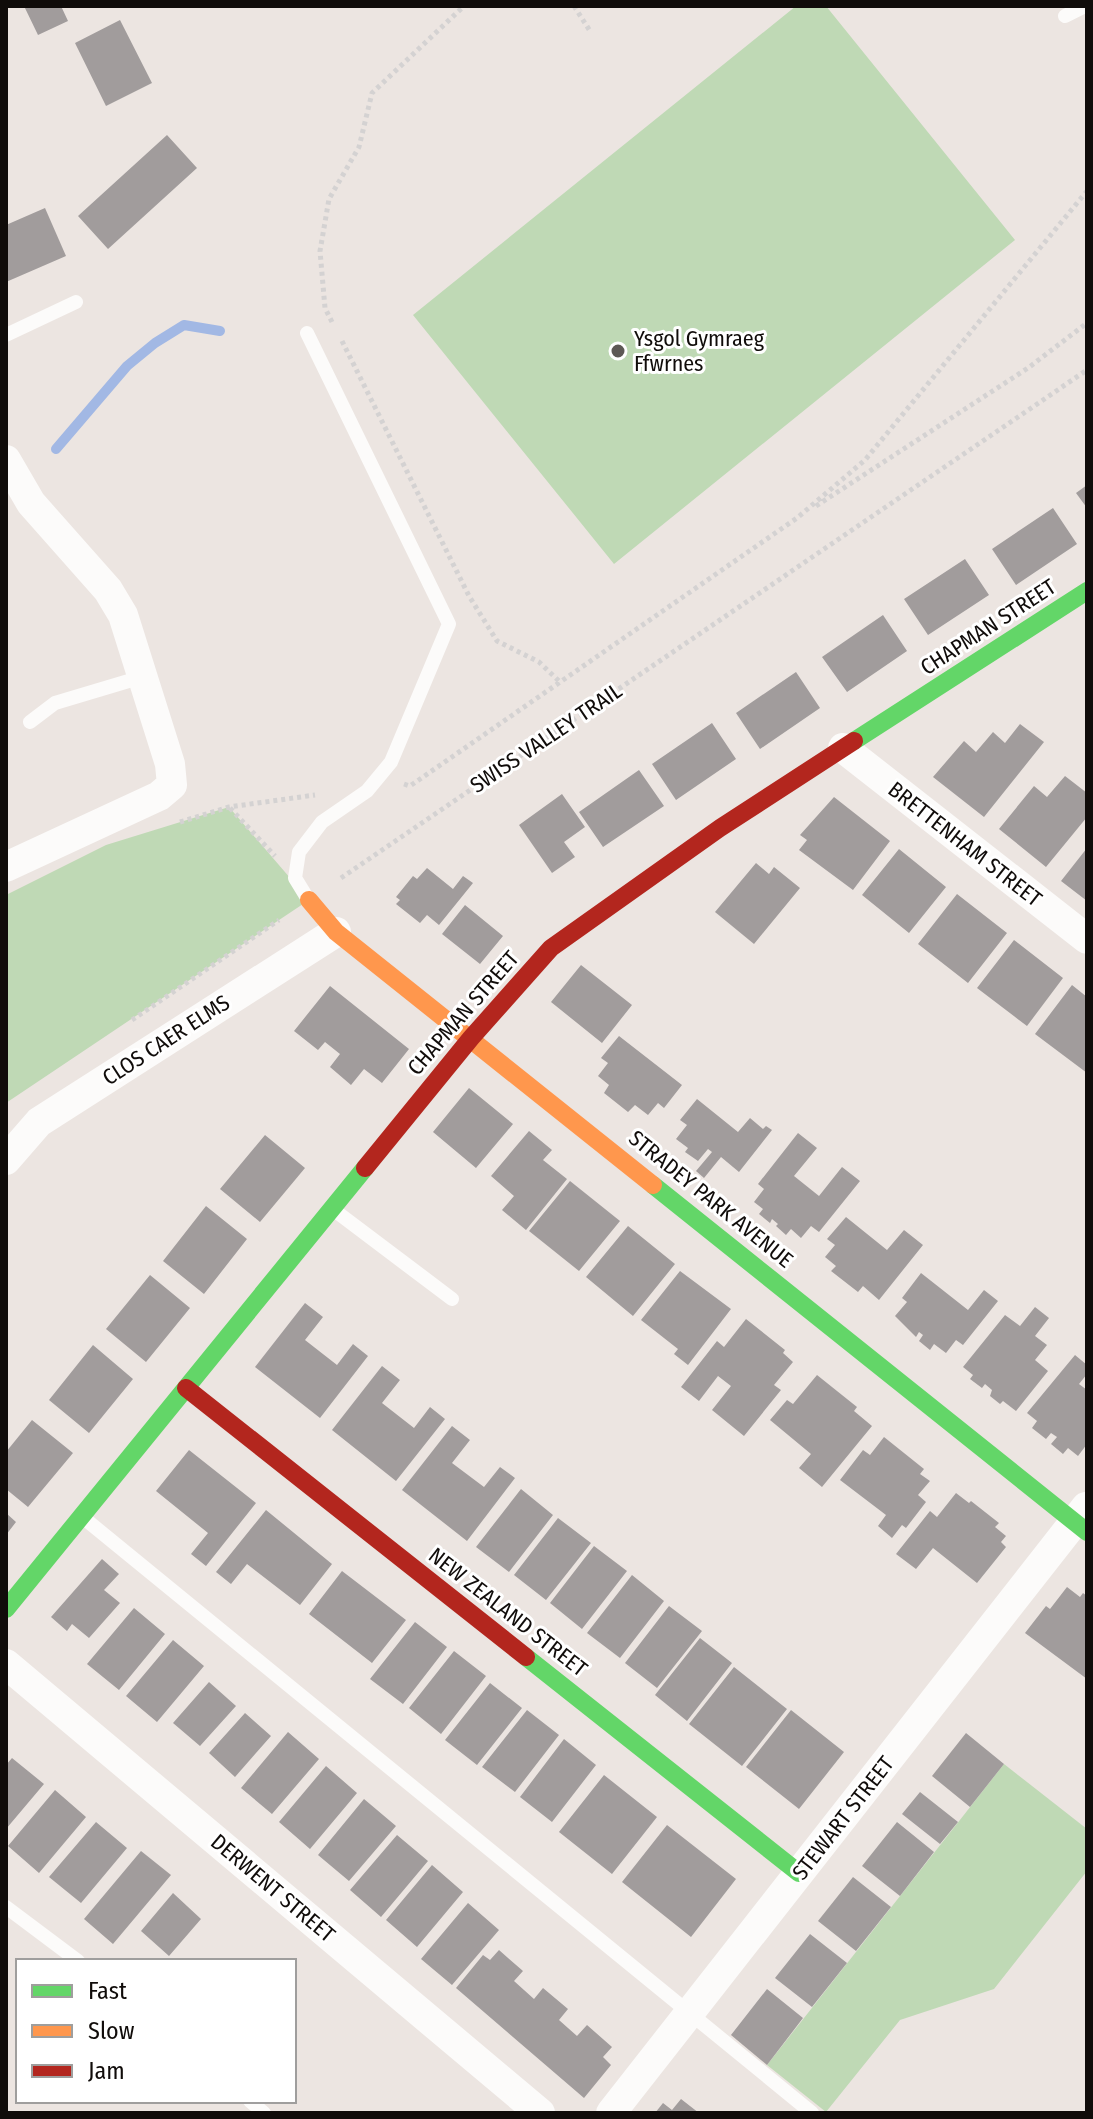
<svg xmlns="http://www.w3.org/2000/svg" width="1093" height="2119" viewBox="0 0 1093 2119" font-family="'Fira Sans Condensed',sans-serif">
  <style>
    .green { fill: #bfd9b5 }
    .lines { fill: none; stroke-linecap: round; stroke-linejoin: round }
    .stream { stroke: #a2b8e4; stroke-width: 10 }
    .building { fill: #a19c9c }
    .path { stroke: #d4d2d2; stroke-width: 5; stroke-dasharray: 4 4; stroke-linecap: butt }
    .lane { stroke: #fcfbfa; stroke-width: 14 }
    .street { stroke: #fcfbfa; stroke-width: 30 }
    .fast { stroke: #63d668; stroke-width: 18 }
    .slow { stroke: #ff974d; stroke-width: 18 }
    .jam { stroke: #b3261e; stroke-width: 18 }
    .poi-dot { fill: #5d5855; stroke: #fff; stroke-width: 3 }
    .labels { text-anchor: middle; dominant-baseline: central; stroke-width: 6; stroke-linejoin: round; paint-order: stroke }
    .poi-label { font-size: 22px; fill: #100c0a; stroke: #fff; text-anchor: start }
    .street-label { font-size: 22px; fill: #100c0a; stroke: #fff }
  </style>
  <rect width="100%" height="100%" fill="#ece5e1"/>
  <path class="green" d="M796 6H826L1015 240 614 564 413 315Z
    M229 807 309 900 6 1103V895L106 845Z
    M1004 1764 1087 1829V1871L994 1989 900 2020 826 2112 767 2065Z"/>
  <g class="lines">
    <path class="stream" d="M56 449 127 366 155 343 184 325 220 331"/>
  </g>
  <path class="building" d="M24 6H61L68 21 38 35Z
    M120 20 152 83 106 106 75 43Z
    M167 135 197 168 108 249 78 216Z
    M45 208 66 256 6 282V225Z
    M1087 485V508L1076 493Z
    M1053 508 1077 544 1016 585 992 549Z
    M965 559 989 595 928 635 904 599Z
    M883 615 907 651 847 692 822 657Z
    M796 672 820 708 760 749 736 713Z
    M712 723 736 759 676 800 652 764Z
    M1020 724 1044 742 984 817 933 777 964 741 976 752 993 732 1005 743Z
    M639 770 664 806 603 847 579 812Z
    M1065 776 1087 793V817L1046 867 999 829 1034 786 1047 797Z
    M562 794 585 827 564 842 575 857 552 873 519 825Z
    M834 797 890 841 853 890 799 850 807 840 800 835Z
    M1087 848V901L1061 881Z
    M899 849 946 887 909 933 862 895Z
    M756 863 769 874 774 867 800 888 754 944 715 912Z
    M427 868 453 889 463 876 473 883 439 925 427 915 420 923 396 904 400 900 396 897 413 876 417 879Z
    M957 894 1007 933 968 983 918 944Z
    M465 905 503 936 480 964 442 934Z
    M1014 940 1063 978 1027 1026 977 988Z
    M581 965 632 1005 602 1043 551 1002Z
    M1072 985 1087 997V1073L1035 1034Z
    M330 986 409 1049 382 1083 364 1069 351 1085 330 1067 340 1054 325 1042 318 1050 294 1031Z
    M619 1036 682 1085 664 1108 658 1103 648 1115 635 1105 628 1112 604 1093 609 1085 598 1076 608 1063 601 1058Z
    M469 1088 513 1124 476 1168 433 1132Z
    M697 1099 738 1132 750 1118 763 1129 766 1126 772 1130 739 1172 721 1157 704 1178 696 1171 712 1152 708 1149 698 1161 685 1152 688 1148 676 1139 687 1125 680 1120Z
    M529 1131 552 1150 543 1160 567 1179 526 1230 502 1210 514 1196 491 1176Z
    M798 1133 817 1148 794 1176 819 1196 842 1167 860 1181 819 1232 811 1226 801 1238 791 1229 786 1235 776 1226 778 1224 772 1219 770 1223 759 1214 763 1209 754 1202 764 1189 758 1184Z
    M265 1135 305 1168 260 1222 220 1189Z
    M570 1181 620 1221 579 1271 529 1231Z
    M206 1206 247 1239 204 1294 163 1261Z
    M846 1217 887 1250 904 1230 923 1245 879 1300 863 1286 858 1292 831 1271 836 1266 825 1257 835 1245 827 1239Z
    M628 1226 675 1264 633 1316 586 1277Z
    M680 1271 731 1309 688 1365 674 1354 678 1349 641 1320Z
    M921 1273 968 1310 984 1290 998 1301 963 1345 956 1340 946 1353 934 1344 930 1350 919 1341 923 1335 919 1332 916 1337 895 1316 907 1302 902 1298Z
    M150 1275 190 1308 146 1362 106 1329Z
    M305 1303 323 1317 305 1340 337 1365 353 1344 368 1356 320 1418 255 1367Z
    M1035 1307 1049 1318 1035 1336 1047 1345 1035 1360 1048 1371 1016 1411 1003 1401 1000 1404 990 1396 992 1390 985 1384 982 1388 970 1379 973 1375 963 1367 1005 1315 1020 1326Z
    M746 1319 785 1350 783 1353 793 1362 774 1385 781 1390 744 1436 712 1410 731 1386 718 1376 699 1401 681 1387 717 1341 724 1347Z
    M93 1345 133 1379 89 1433 49 1400Z
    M1075 1355 1087 1365V1374L1079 1384 1087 1390V1444L1078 1456 1068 1448 1063 1454 1051 1444 1057 1437 1051 1433 1046 1439 1032 1428 1037 1421 1027 1413Z
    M382 1366 400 1380 382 1403 414 1428 430 1407 445 1419 396 1481 332 1430Z
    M817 1375 857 1407 854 1411 872 1426 822 1487 799 1468 811 1454 770 1420 787 1400 793 1404Z
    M32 1420 73 1453 28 1507 6 1489V1452Z
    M452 1426 470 1440 452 1463 484 1487 500 1467 515 1478 467 1541 402 1490Z
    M884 1437 924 1469 920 1474 930 1481 918 1495 926 1502 906 1528 902 1525 892 1538 878 1526 886 1515 840 1480 863 1450 870 1455Z
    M189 1450 256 1503 206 1566 191 1554 208 1533 156 1491Z
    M521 1489 553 1515 509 1572 476 1547Z
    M956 1493 969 1503 971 1501 999 1523 995 1527 1006 1536 1001 1542 1006 1547 977 1583 933 1548 916 1569 896 1554 930 1511 937 1517Z
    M266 1510 332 1564 300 1605 247 1564 231 1584 216 1572Z
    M6 1513 16 1522 6 1535Z
    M558 1518 591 1543 546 1600 514 1575Z
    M594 1546 627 1571 582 1629 550 1603Z
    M102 1559 119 1574 104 1590 120 1603 89 1638 72 1624 67 1631 51 1617Z
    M342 1571 406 1620 372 1663 309 1614Z
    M632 1575 664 1601 620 1658 587 1633Z
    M1067 1587 1080 1597 1083 1593 1087 1596V1679L1025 1633 1046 1606 1050 1609Z
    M669 1606 702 1631 657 1688 625 1663Z
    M134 1608 165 1634 119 1690 87 1664Z
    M415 1622 447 1647 403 1704 370 1679Z
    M700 1638 732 1663 687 1721 655 1695Z
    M173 1640 204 1666 157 1722 126 1696Z
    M454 1651 486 1676 441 1734 409 1708Z
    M734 1667 787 1709 742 1766 689 1724Z
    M209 1682 236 1706 200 1746 173 1723Z
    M490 1683 522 1708 477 1765 445 1740Z
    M527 1710 559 1735 515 1792 482 1767Z
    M791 1710 844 1752 799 1809 746 1767Z
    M245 1713 271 1736 235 1777 209 1753Z
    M288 1732 319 1759 272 1814 241 1788Z
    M966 1733 1004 1764 970 1807 932 1776Z
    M564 1739 596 1765 552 1822 520 1797Z
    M12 1758 44 1784 6 1829V1765Z
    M326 1766 357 1793 310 1849 279 1822Z
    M604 1775 657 1817 612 1874 559 1832Z
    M55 1790 86 1817 39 1873 8 1846Z
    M920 1792 958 1822 940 1844 902 1814Z
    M364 1799 396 1826 349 1881 318 1855Z
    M96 1822 127 1848 81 1903 49 1877Z
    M897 1822 934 1852 900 1896 862 1866Z
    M667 1825 736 1879 691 1937 622 1882Z
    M397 1835 428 1861 381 1917 350 1890Z
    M141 1851 171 1875 113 1944 84 1919Z
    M432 1865 463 1892 417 1947 386 1920Z
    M853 1877 891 1907 856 1951 818 1921Z
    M173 1893 201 1919 169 1956 141 1931Z
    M468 1903 499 1930 452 1985 421 1959Z
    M810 1934 847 1963 812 2007 775 1978Z
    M499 1950 523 1971 514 1981 534 1999 543 1988 568 2009 559 2020 577 2036 587 2025 612 2047 603 2057 611 2065 584 2098 456 1988 483 1955 490 1960Z
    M767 1989 803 2018 767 2065 731 2035Z
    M681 2099 699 2113H655L663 2103 672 2110Z"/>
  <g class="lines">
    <path class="path" d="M574 6 590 31
      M332 322 325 308 320 251 329 199 359 147 372 93 464 6
      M342 341 469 596 497 641 539 662 560 682
      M816 506 1028 368 1087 323
      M404 784 410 786 797 518 865 460 1087 191
      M230 808 275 856
      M180 822 229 807 315 795
      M341 878 1087 370
      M132 1020 279 920"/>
    <path class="lane" d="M1065 16 1085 6
      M6 335 76 302
      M30 722 55 703 142 677
      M306 896 295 878 299 852 322 822 367 791 391 762 449 624 307 333
      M334 1210 452 1299
      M85 1519 812 2113
      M6 1907 78 1961
      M250 2101 264 2113"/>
    <path class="street" d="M6 460 31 503 108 590 123 615 170 764 172 785 159 796 6 867
      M843 748 1087 939
      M6 1160 39 1122 336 932
      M6 1664 540 2113
      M611 2113 1086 1507"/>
    <path class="fast" d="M854 741 1087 591
      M653 1185 1087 1532
      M6 1609 365 1168
      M526 1657 799 1873"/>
    <path class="slow" d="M309 900 336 932 653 1185"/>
    <path class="jam" d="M365 1168 471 1038 551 948 720 828 854 741
      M186 1388 526 1657"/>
  </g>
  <circle class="poi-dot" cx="618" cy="351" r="8"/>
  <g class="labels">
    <g class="poi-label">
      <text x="634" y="338">Ysgol Gymraeg<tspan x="634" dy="25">Ffwrnes</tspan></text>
    </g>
    <g class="street-label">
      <text transform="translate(988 627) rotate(-33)">CHAPMAN STREET</text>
      <text transform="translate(546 738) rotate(-34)">SWISS VALLEY TRAIL</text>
      <text transform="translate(965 844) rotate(38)">BRETTENHAM STREET</text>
      <text transform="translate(463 1013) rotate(-49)">CHAPMAN STREET</text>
      <text transform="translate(166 1040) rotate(-33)">CLOS CAER ELMS</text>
      <text transform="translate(711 1199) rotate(39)">STRADEY PARK AVENUE</text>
      <text transform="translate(508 1612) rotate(38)">NEW ZEALAND STREET</text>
      <text transform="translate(843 1818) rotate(-52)">STEWART STREET</text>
      <text transform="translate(273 1888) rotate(40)">DERWENT STREET</text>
    </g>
  </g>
  <rect width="1093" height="2119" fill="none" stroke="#100c0a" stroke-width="16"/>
  <rect x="16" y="1959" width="280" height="144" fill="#ffffff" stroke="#9f9e9d" stroke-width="2"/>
  <rect x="32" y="1985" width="40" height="12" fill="#63d668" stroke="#9f9e9d" stroke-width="2"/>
  <text x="88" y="1999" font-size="24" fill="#100c0a">Fast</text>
  <rect x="32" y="2025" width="40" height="12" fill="#ff974d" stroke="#9f9e9d" stroke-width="2"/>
  <text x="88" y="2039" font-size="24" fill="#100c0a">Slow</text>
  <rect x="32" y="2065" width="40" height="12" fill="#b3261e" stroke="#9f9e9d" stroke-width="2"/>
  <text x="88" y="2079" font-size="24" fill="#100c0a">Jam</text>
</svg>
